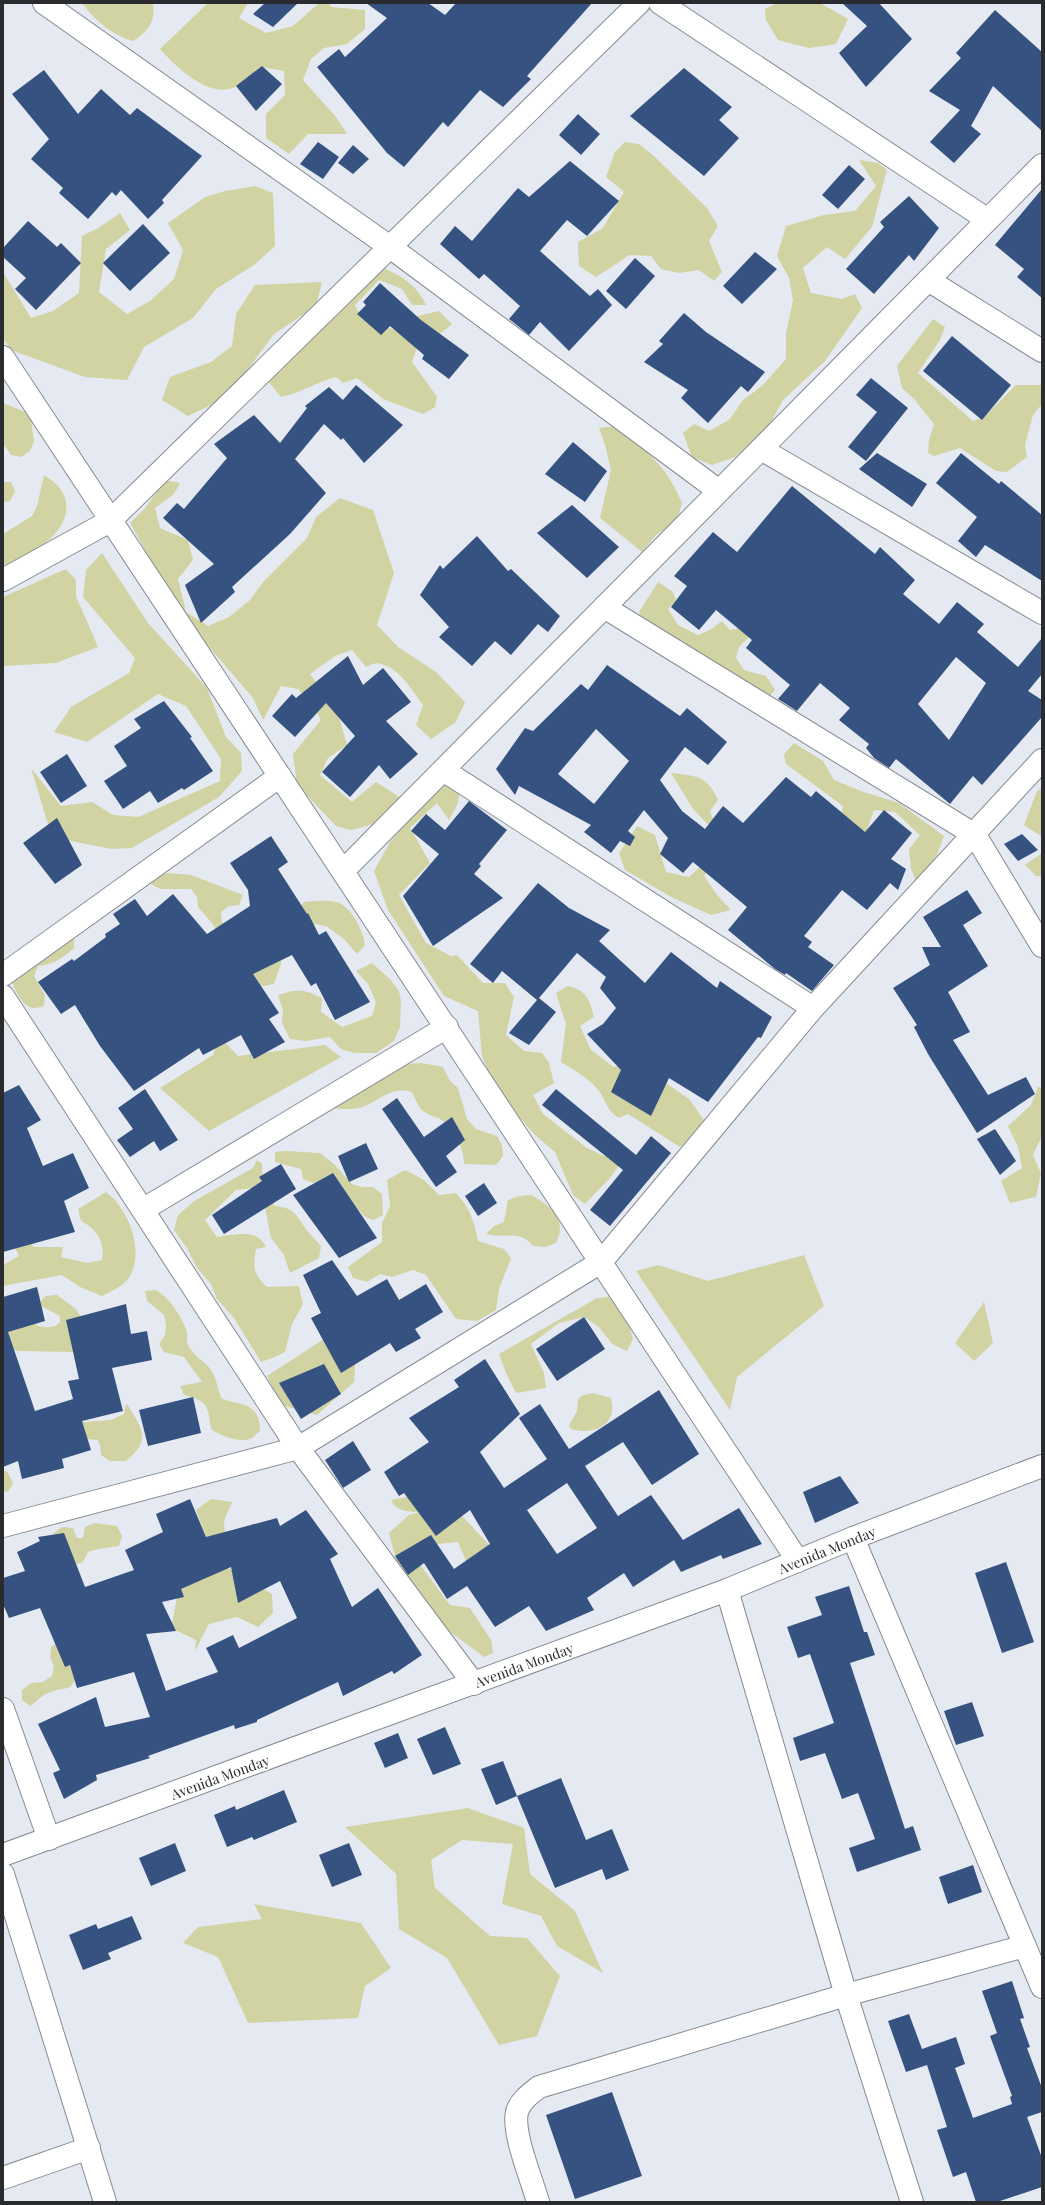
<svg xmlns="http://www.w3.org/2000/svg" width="1045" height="2205" viewBox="0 0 1045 2205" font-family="'Playfair Display',serif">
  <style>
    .green { fill: #d1d3a2 }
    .building { fill: #365280; fill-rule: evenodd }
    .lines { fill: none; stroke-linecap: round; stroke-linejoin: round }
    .street-casing { stroke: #868b92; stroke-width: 24 }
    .secondary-casing { stroke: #868b92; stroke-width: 24 }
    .street { stroke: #fff; stroke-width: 22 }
    .secondary { stroke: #fff; stroke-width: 22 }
    .labels { text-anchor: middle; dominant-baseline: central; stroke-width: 4; stroke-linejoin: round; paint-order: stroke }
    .street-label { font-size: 14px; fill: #292b2e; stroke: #fff }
  </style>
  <rect width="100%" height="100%" fill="#e5eaf2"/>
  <path class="green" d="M82 3H153C156 22 148 31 133 41 112 35 95 21 82 3Z
    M208 3H248L239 18 266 33 293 26 319 3H328L331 7 365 10V29L347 44 324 48 311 59 303 80 336 117 347 134H308L289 154 266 138V114L285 95 284 71 262 67C254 73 246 81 237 86 211 101 176 67 160 49Z
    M777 3H820L848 19 836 44 809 48 778 40 766 20 765 9Z
    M625 142 639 144 655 157 707 208 718 226 709 241 722 272 714 281 699 270 679 273 661 269 651 256 630 255 596 277 579 266 578 242 603 228 624 192 606 177 615 152Z
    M859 160 878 163 887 170 872 227 845 259 827 247 803 268 811 293 842 299 855 294 862 308 825 361 783 400 770 424 735 457 712 465 692 457 683 433 694 424 709 431 729 420 743 400 763 385 786 359V333L793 300 789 278 777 256 786 226 824 215 855 211 876 186Z
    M255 186 273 193 275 246 254 265 216 289 193 318 144 347 127 380 85 377 11 350 3 338V272L31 318 53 311 79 293 82 236 100 227 120 213 130 230 106 249 99 292 127 314 150 301 174 279 183 250 168 223 205 197 225 191Z
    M381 267C403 277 415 283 426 305H412L402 289 379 280 355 305 362 319 407 334 418 316 439 311 452 324 437 336 418 344 412 362 437 397 435 407 423 414 383 399 357 378 343 383 336 377C316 382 301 393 281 397L268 381Z
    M322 282 316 306 274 334 245 373 213 404 188 416 162 400 170 377 211 362 232 346 236 314 255 285Z
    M933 319 945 327 940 340 918 373 973 421 984 417 1016 385H1042V404L1033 415 1025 445 1027 457 1007 472 996 471 960 448 934 456 928 453 929 440 934 424 914 399 902 388 897 366Z
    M3 403 25 412 31 420 34 441 30 451 21 457 11 455 3 443Z
    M615 426C647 451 666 465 682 503L677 521 656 535 642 552 600 518 611 470 605 445 599 428Z
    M44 475C98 508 43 556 3 565V534L32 516 37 506Z
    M165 480 180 483 174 494 155 508 160 528 188 540 193 560 178 579 186 612 208 626 229 617 250 600 264 581 307 538 316 517 340 498 373 510 394 573 377 625 398 647 436 672 465 702 456 722 431 739 416 725 423 705C412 691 400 668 381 664 377 662 370 665 366 667L352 650 335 656 310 674 337 710 347 745 328 758 320 775 352 802 376 782 401 798 374 824 351 830 336 826 297 785 293 754 321 720 313 706 298 689 281 686 263 720 253 698 210 648 186 624 130 523 145 508Z
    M3 482H11L15 491 10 501 3 502Z
    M102 553 148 623 207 688 226 737 241 753 242 771 219 797 132 848 111 849 52 837 31 768 61 806 92 802 113 815 138 817 220 781 221 759 186 706 158 694 87 742 54 732 71 707 129 673 135 658 83 597 86 570Z
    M66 569 76 580V596L98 647 56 663 3 666V597Z
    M658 582 673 592 676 600 668 609 678 625 698 635 710 630 722 621 730 630 745 627 750 636 739 647 736 658 744 670 766 676 775 690 765 701 647 629 639 612Z
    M794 743 823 761 834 780 861 791 899 803 944 836 937 855 917 883 911 869 909 849 920 835 895 812 874 810 867 830 855 846 841 816 843 806 786 764 784 754Z
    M671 773C696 776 707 775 718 800L710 811C716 833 743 839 762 848L749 856 733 843 725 846 704 876 717 895 731 910 711 915 673 898 625 870 619 853 637 826 655 835 666 872 689 877 706 861 720 842 714 831 693 809Z
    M446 781 459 793 458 803 449 820 437 803 410 828 430 863 399 895 426 943 451 956 457 955 483 983H505L514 997 506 1035 524 1051 542 1053 549 1063 554 1083 533 1095 543 1114 587 1148 604 1156 625 1157 610 1178 585 1204 573 1195 555 1152 534 1134 496 1090 482 1056 478 1011 444 996 388 910 374 871 390 842 417 810Z
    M1042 788V852L1041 836 1024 825 1037 791Z
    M1042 853V876H1036L1025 865Z
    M169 873 191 875 243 895 239 905 229 906 221 912 222 922 229 930 280 954 281 964 274 984 264 986 254 985 212 923 198 907 197 897 191 889H160L151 884 158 876Z
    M316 901C323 901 332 900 339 903 353 909 363 931 365 945L357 954 344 939 326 926 314 924 298 911 304 902Z
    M74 937V948C63 958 53 965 38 966L34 976 45 995 44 1006C41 1007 36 1008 33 1008 21 1006 13 987 11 977Z
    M372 963 390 979 399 991 401 1001 400 1027 394 1041 376 1053H354L341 1049 330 1037 306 1041 290 1039 282 1023 283 1011 278 995C297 989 304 989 322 998L321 1012 342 1027 372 1016 376 1002 368 984 356 971Z
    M568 986C586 990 590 1000 594 1017L580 1026 591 1050 614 1067 634 1061 689 1099 704 1120 698 1134 680 1147 628 1114 619 1118C606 1110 607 1102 599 1091 589 1078 574 1070 561 1062L566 1024 556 993Z
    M219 1036 238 1056 325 1045 341 1057 209 1131 160 1088 213 1055Z
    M422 1063 443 1067 450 1081 458 1088 467 1119 476 1129 497 1136 502 1145 503 1156 496 1165 464 1164C464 1147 454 1128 440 1119 434 1116 428 1115 423 1111 418 1107 415 1098 412 1092 391 1086 380 1100 363 1107 354 1110 341 1109 331 1108L400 1064Z
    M1038 1087 1042 1088V1136L1033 1155 1041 1173 1036 1197 1010 1203 1001 1181 1022 1168 1018 1147 1008 1126 1031 1105Z
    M286 1151 320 1153 335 1165 352 1184 362 1187H373L382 1194 383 1215 373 1220 364 1216 358 1209 347 1206 325 1182 313 1183 303 1179 301 1169 275 1162V1152Z
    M257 1160 262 1164 263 1192 275 1206C296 1208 295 1215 306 1229 311 1235 316 1241 321 1246L319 1258 290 1273 284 1255 271 1238 265 1207 253 1188 236 1190 205 1220 217 1237C235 1235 256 1227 266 1247L256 1249C253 1268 253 1273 267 1287L299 1286 303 1304 292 1324 285 1352 275 1357 261 1362 234 1318 217 1299 211 1284 197 1268 187 1248 174 1230 178 1215 194 1201 253 1168Z
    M405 1170 424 1180 439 1195 456 1193C469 1207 475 1222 478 1241L504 1249 511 1258 499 1289 496 1310 477 1321 456 1319 426 1275 413 1270 392 1277 380 1274 367 1282 353 1278 348 1267 382 1242V1223L390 1206 387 1180Z
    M106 1192C129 1209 146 1253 128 1279 123 1286 110 1292 102 1296L80 1287 62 1275 3 1286V1265L19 1256 4 1224 28 1226 33 1247H63L61 1257 87 1263 102 1260C105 1242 97 1229 81 1221L78 1209Z
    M531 1195C551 1206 568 1219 556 1243L545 1247 533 1246C520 1229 505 1239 486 1234L494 1226 504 1222 508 1200 519 1196Z
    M804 1255 824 1306 737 1377 730 1410 636 1271 658 1265 708 1281Z
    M156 1290C171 1299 181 1316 187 1332 188 1336 186 1341 188 1345 192 1355 205 1361 211 1370 217 1378 217 1389 222 1399 242 1405 260 1403 260 1431 257 1433 255 1436 252 1438 241 1444 220 1436 211 1429 208 1406 208 1401 184 1395L180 1386 202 1382 184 1357 164 1352 159 1344 165 1335 166 1325 164 1315 147 1301 145 1291Z
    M57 1295 76 1309 82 1319 73 1352 17 1351 6 1345 3 1305C15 1314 47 1338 60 1322V1316L41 1306V1301L45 1296Z
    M615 1296 627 1319 633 1339 627 1351 612 1344 599 1327 584 1317 559 1323 531 1344 544 1373 546 1388 516 1393 506 1373 499 1354 597 1298Z
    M984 1302 993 1343 974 1361 955 1343Z
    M341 1328 356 1349 354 1382 317 1415 281 1405 267 1376Z
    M593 1393 611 1398C618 1425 594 1436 571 1429L569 1425 577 1411 578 1400 581 1396Z
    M126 1404C131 1408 131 1412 135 1417 147 1437 144 1446 126 1461H110L101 1455 100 1445 98 1440 87 1439 82 1422 111 1420 124 1414Z
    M3 1469 8 1473 13 1483 8 1492 3 1491Z
    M408 1497 463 1517 491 1547 475 1582 458 1542 418 1546 415 1558 450 1605 470 1608 491 1640 493 1653 484 1657 437 1622 402 1582 389 1533 409 1515 421 1512C410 1512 396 1512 391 1500Z
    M211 1499 232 1502 224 1521 227 1567 272 1594 273 1613 258 1627 237 1617 209 1624 195 1651 196 1640 171 1628 184 1562 211 1550 196 1510Z
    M95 1523 117 1526 122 1536 119 1546 98 1549 88 1552 83 1562 74 1565 49 1542 54 1533 62 1527 73 1528 77 1538H83L85 1527Z
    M61 1640 78 1671C71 1695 66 1685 48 1693 42 1695 36 1702 30 1706L22 1700V1690L31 1683 43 1682 52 1676 54 1666 50 1657 51 1647Z
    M468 1808 524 1828 530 1874 575 1911 603 1973 557 1946 541 1916 502 1904 513 1844 462 1840 431 1860 435 1888 490 1936 527 1938 560 1976 537 2036 499 2045 447 1958 399 1929 396 1874 345 1827Z
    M254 1904 361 1923 391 1968 365 1986 358 2018 248 2023 218 1957 183 1943 198 1927 262 1919Z"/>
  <path class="building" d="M265 3H298L273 27 253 14Z
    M366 3H428L445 15 456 3H592L527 76 531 79 503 107 480 90 448 127 443 122 404 167 387 153 317 67 339 49 345 57 387 18Z
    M842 3H879L912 39 866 87 839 53 867 26Z
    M995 10 1042 52V131L993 86 971 126 981 134 954 163 930 142 960 110 929 91 961 58 956 53Z
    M262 66 282 84 256 111 236 86Z
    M684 68 732 107 719 120 739 138 704 176 630 116Z
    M44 70 78 114 101 89 130 115 137 108 202 156 162 200 164 203 148 219 121 190 116 196 112 192 88 219 59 193 63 188 31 159 49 139 12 94Z
    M578 114 600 134 581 155 559 135Z
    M318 142 339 157 323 179 300 164Z
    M353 145 369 159 353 174 338 163Z
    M570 161 619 201 587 236 567 220 540 251 590 296 598 289 612 305 569 351 540 322 529 335 513 322 509 319 520 306 484 274 479 279 440 244 455 226 472 241 518 188 529 197Z
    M849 165 865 179 838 209 822 195Z
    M1042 189V298L1017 277 1024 269 995 245Z
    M909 196 939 228 914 261 909 255 874 294 846 269 884 227 880 222Z
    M28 221 57 247 61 243 81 263 36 310 15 289 26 278 3 257V248Z
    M143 224 170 253 130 291 103 263Z
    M755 252 777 269 742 304 723 286Z
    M635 258 655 276 626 309 606 291Z
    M380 283 421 320 469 355 449 379 422 359 424 355 390 326 381 335 357 314 366 305 363 302Z
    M684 313 706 332 765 372 748 392 741 386 708 423 681 398 688 390 644 362 663 344 659 341Z
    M952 336 1011 385 982 420 923 371Z
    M871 378 908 408 866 461 848 447 877 412 856 395Z
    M356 385 403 425 364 463 343 438 341 440 324 424 295 459 326 493 290 534 232 587 235 592 201 623 185 585 214 564 163 518 177 503 184 509 227 458 214 444 254 415 280 443 307 408 305 406 329 387 343 400Z
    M573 442 607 471 585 502 545 474Z
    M877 453 927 484 912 507 859 469Z
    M961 453 999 484 1001 481 1042 515V581L985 545 976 557 958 541 977 517 936 483Z
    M792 486 875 554 880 547 915 580 903 594 939 624 957 602 984 624 977 632 1018 667 1042 638V674L1028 691 1042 700V717L982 785 973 776 950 804 896 759 889 768 874 758 866 748 869 744 839 720 850 708 820 683 797 711 778 699 790 685 746 648 752 640 716 610 699 630 671 607 687 586 674 576 713 532 737 552ZM956 657 986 683 949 740 918 704Z
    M572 505 619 547 587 578 537 533Z
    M477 536 508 571 511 569 560 616 548 632 538 624 511 655 495 641 472 666 439 637 449 627 420 595 440 565 443 569Z
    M348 656 363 685 383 668 411 702 386 721 418 754 390 779 379 765 350 797 322 772 355 736 326 703 295 737 272 716 292 694 296 698Z
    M607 665 680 716 687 708 727 742 708 765 685 747 660 780 682 811 705 829 723 806 743 823 786 777 811 797 816 791 865 832 884 810 912 833 891 859 906 869 898 890 890 883 867 910 842 890 804 936 812 942 808 947 834 965 812 991 786 973 785 975 775 969 728 930 747 907 693 862 683 873 660 854 668 838 644 810 628 831 635 837 630 846 620 841 611 853 584 832 591 825 519 786 515 795 496 769 525 728 533 731 581 684 588 690ZM596 729 629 761 594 804 558 774Z
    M164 701 192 737 190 738 213 771 184 790 182 788 158 803 150 791 123 809 104 781 127 766 114 746 141 728 134 719Z
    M67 754 87 786 61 803 40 772Z
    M469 801 507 830 479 864 481 866 474 874 503 898 433 946 403 896 439 854 411 831 426 814 445 830Z
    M57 818 82 865 55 884 23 843Z
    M1022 834 1038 850 1018 861 1004 844Z
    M271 836 288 862 278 869 307 914 308 913 319 935 326 931 370 1002 335 1020 316 983 311 986 292 955 253 974 279 1013 269 1019 285 1042 254 1059 241 1035 203 1055 199 1048 134 1091 100 1046 75 1005 61 1014 38 982 72 959 74 961 106 937 105 934 120 924 113 914 135 899 147 916 173 894 207 934 250 906 248 890 230 863Z
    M538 883 569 908 610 930 599 941 645 983 671 952 717 988 720 981 772 1017 761 1038 758 1037 708 1102 669 1078 651 1116 611 1092 621 1070 587 1034 603 1024 616 1008 600 988 606 977 577 953 539 998 556 1012 529 1045 509 1033 537 1000 502 971 493 983 470 964Z
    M967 890 982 913 963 925 988 966 948 992 970 1032 953 1040 988 1095 1026 1077 1035 1094 977 1133 928 1054 914 1027 917 1025 893 988 930 965 922 947H941L923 917Z
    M19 1085 41 1120 27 1128 43 1166 73 1153 89 1188 64 1201 75 1232 3 1252V1093Z
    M145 1089 178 1140 160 1151 154 1141 130 1157 117 1140 133 1129 118 1108Z
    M556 1089 636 1155 651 1136 671 1153 610 1226 590 1210 623 1170 542 1105Z
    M397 1098 424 1137 452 1117 465 1140 446 1156 457 1172 436 1187 382 1109Z
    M995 1129 1016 1161 1000 1175 977 1139Z
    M366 1143 378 1169 349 1182 338 1156Z
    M281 1164 296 1189 224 1234 212 1215 262 1181 259 1177Z
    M333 1173 377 1238 339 1258 293 1195Z
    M484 1183 497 1203 478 1216 465 1196Z
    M332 1260 357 1296 387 1279 399 1300 426 1284 443 1312 415 1329 421 1338 396 1352 390 1343 341 1373 311 1318 321 1313 303 1275Z
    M37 1287 45 1321 8 1332 35 1411 73 1399 68 1381 79 1379 66 1320 126 1304 131 1334 147 1331 152 1360 112 1368 123 1411 82 1421 91 1450 62 1459 64 1468 22 1479 18 1461 3 1467V1297Z
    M584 1317 605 1349 557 1381 536 1349Z
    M485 1359 520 1414 480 1452 504 1488 547 1459 519 1418 540 1404 569 1449 659 1390 699 1454 652 1485 623 1442 585 1466 618 1516 651 1495 683 1540 739 1508 762 1544 723 1559 721 1555 681 1572 674 1560 633 1587 624 1573 587 1598 594 1610 546 1631 529 1606 495 1627 467 1586 447 1599 424 1563 408 1575 395 1556 431 1535 454 1569 490 1544 470 1510 436 1536 404 1493 399 1496 384 1472 429 1442 409 1418 459 1387 454 1380ZM567 1483 597 1528 557 1554 527 1510Z
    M324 1364 341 1394 301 1419 279 1383Z
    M193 1397 201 1433 148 1446 139 1410Z
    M353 1441 371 1470 343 1488 325 1460Z
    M840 1476 859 1503 815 1523 803 1492Z
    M190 1499 206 1537 277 1518 280 1526 306 1510 338 1554 330 1559 352 1607 378 1588 422 1655 394 1674 392 1671 343 1696 338 1682 257 1720V1722L235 1729 234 1725 148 1756 150 1758 96 1775 97 1780 64 1799 53 1773 60 1770 38 1724 96 1697 105 1727 150 1717 134 1672 77 1688 70 1665 65 1667 40 1608 9 1618 3 1604V1578L25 1571 17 1552 40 1541 38 1537 64 1533 85 1587 134 1570 125 1550 163 1532 156 1514ZM231 1567 238 1603 280 1581 297 1618 239 1648 233 1635 206 1648 218 1672 166 1691 146 1634 176 1631 162 1602 184 1597 181 1589Z
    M1006 1562 1034 1642 1002 1653 975 1573Z
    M849 1586 864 1632H867L875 1655 850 1663 905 1829 913 1826 921 1850 857 1872 849 1848 875 1839 858 1793 842 1799 825 1753 800 1761 793 1738 834 1723 810 1654 798 1658 787 1627 822 1615 815 1597Z
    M972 1702 984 1736 956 1745 944 1711Z
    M445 1727 461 1764 433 1775 417 1739Z
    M398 1733 408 1758 385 1768 374 1743Z
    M503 1761 517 1796 496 1805 481 1769Z
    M561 1778 586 1840 612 1829 629 1870 606 1880 602 1869 555 1888 517 1796Z
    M284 1790 297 1822 254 1840 252 1837 227 1847 214 1815 235 1806 236 1810Z
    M175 1843 186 1871 151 1886 139 1858Z
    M349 1843 362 1875 332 1887 319 1855Z
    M973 1865 982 1892 948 1904 939 1877Z
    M132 1916 142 1939 108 1953 111 1959 83 1970 69 1935 96 1924 98 1929Z
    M1012 1981 1024 2018 1020 2019 1030 2047 1027 2048 1042 2088V2112L1027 2117 1042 2158V2187L997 2202H976L966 2172 953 2177 937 2130 947 2127 927 2065 906 2072 888 2021 909 2014 922 2049 956 2037 965 2064 955 2068 973 2118 1012 2104 1010 2097 1012 2096 990 2036 997 2033 982 1991Z
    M612 2092 642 2176 575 2199 546 2115Z"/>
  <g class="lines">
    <defs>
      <path id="street" d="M44 3 390 247 719 491
        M660 3 988 220
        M928 280 1042 351
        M3 357 798 1561
        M761 449 1042 613
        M3 580 110 521 639 3
        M604 607 975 835 1042 946
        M443 770 813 1008
        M344 870 1042 165
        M3 975 280 776
        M3 996 298 1448 474 1684
        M144 1209 447 1027
        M3 1526 298 1448 601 1262 813 1008 1042 760
        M853 1538 1042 1987
        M727 1590 846 1995 912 2202
        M3 1709 49 1839
        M3 1874 105 2202
        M3 2178 89 2148
        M538 2202C532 2180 512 2133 517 2112 520 2101 530 2094 539 2087L846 1995 1025 1946"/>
      <path id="secondary" d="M3 1855 727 1590 853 1538 1042 1466"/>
    </defs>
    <use href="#street" class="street-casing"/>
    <use href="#secondary" class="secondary-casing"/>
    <use href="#street" class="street"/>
    <use href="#secondary" class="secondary"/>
  </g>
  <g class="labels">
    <g class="street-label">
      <text transform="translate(827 1550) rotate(-22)">Avenida Monday</text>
      <text transform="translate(524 1665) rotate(-20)">Avenida Monday</text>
      <text transform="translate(220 1777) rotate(-20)">Avenida Monday</text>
    </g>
  </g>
  <rect width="1045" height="2205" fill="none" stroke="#292b2e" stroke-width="8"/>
</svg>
